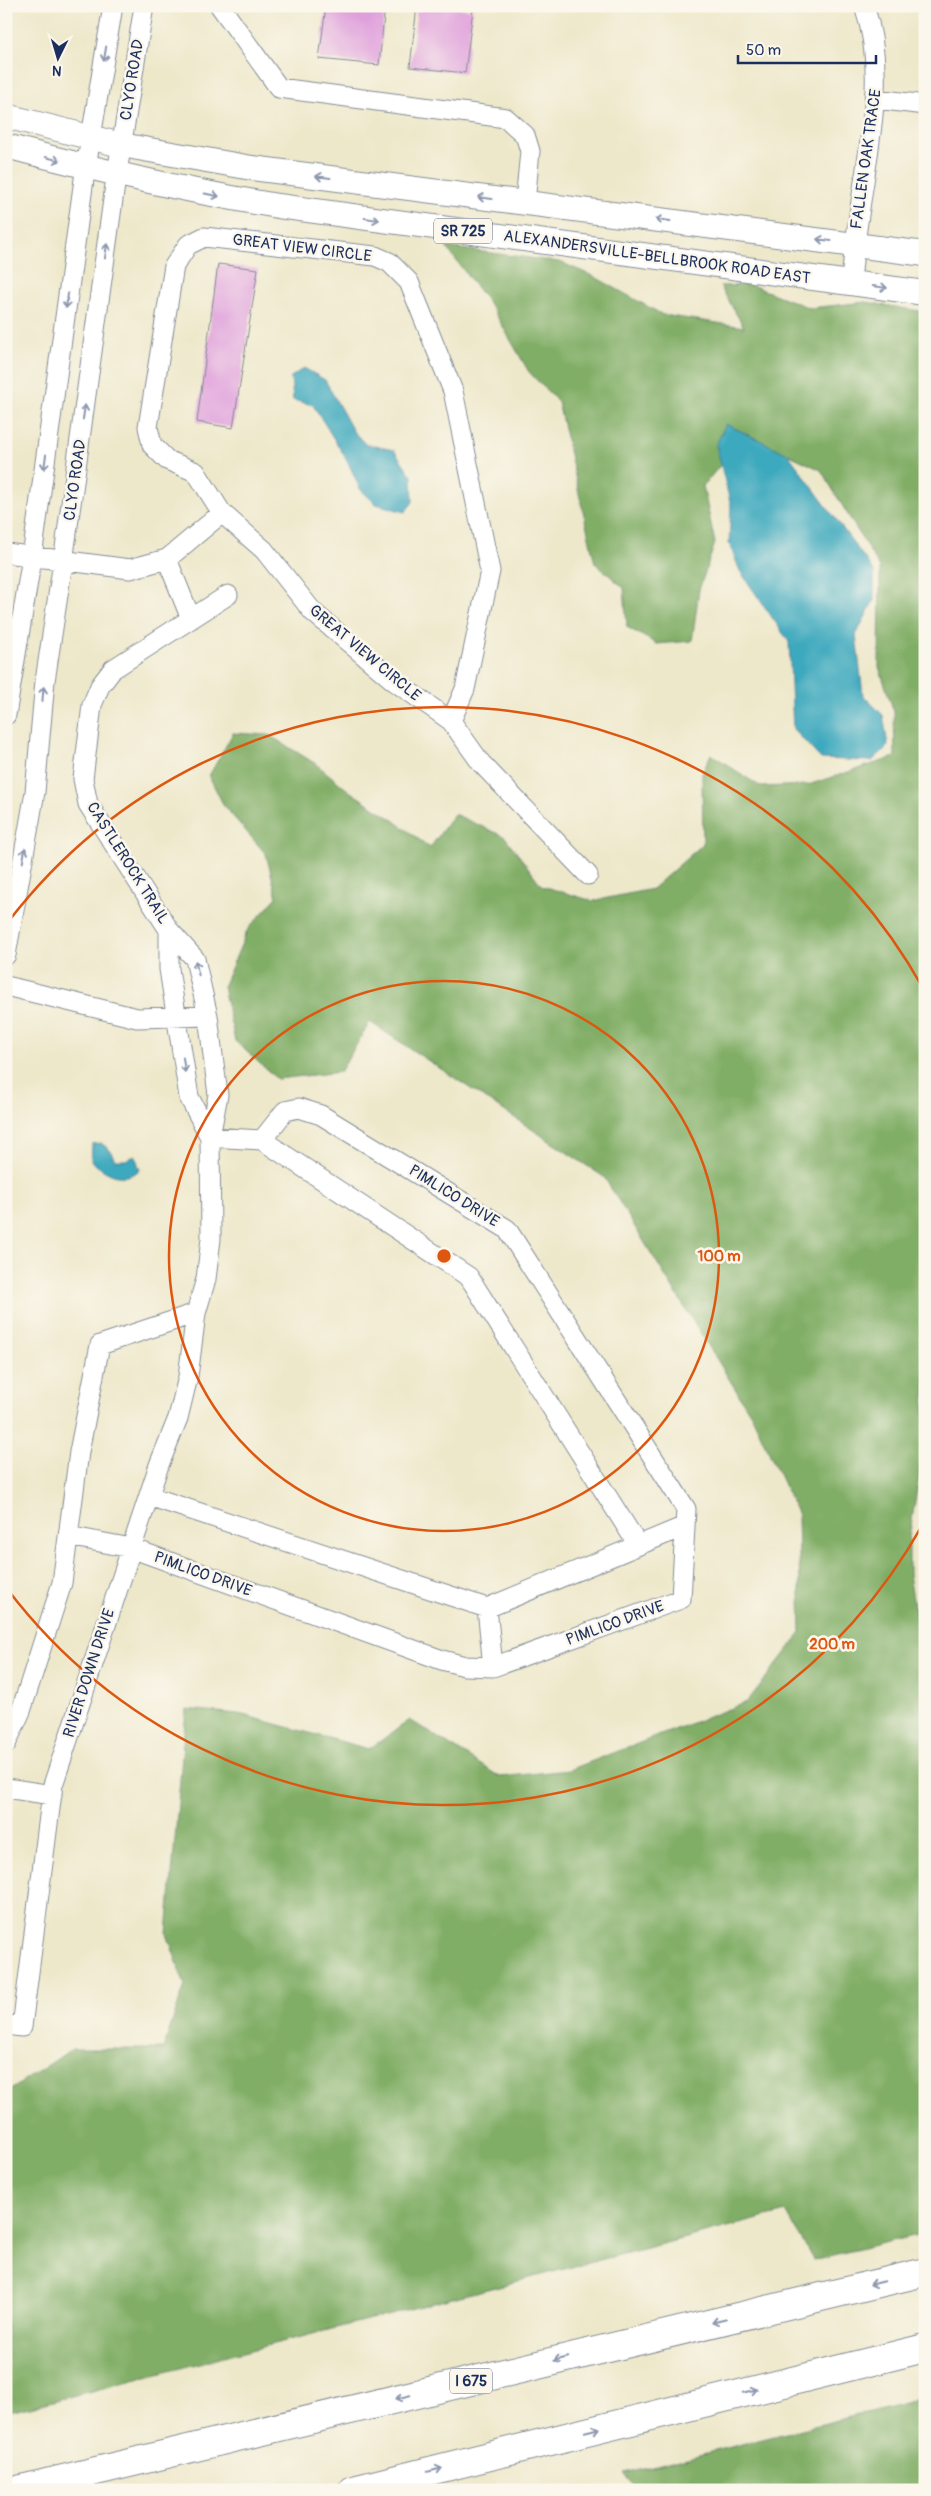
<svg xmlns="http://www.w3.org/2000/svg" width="931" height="2496" viewBox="0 0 931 2496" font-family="Pangolin,sans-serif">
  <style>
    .forest { fill: #81ae66; stroke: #4e6e62 }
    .water { fill: #3ea9be; stroke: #2c6c8e }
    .building { fill: #df9fdc }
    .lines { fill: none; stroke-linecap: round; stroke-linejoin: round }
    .minor-casing { stroke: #848c94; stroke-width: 21 }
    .major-casing { stroke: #848c94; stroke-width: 26 }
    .highway-casing { stroke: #848c94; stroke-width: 30 }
    .minor { stroke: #fff; stroke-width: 19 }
    .major { stroke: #fff; stroke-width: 24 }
    .highway { stroke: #fff; stroke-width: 28 }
    .oneway { stroke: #8d97ae }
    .ring { fill: none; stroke: #de5710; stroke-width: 2.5 }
    .labels { text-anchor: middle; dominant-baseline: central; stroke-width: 5; stroke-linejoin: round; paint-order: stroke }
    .shield { fill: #fbf7ec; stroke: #5e6b89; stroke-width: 1 }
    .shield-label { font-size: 15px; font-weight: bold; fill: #1b2f5e }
    .street-label { font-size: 16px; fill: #1b2f5e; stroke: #fbf7ec }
    .centre { fill: #de5710; stroke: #fbf7ec; stroke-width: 2.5 }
    .ring-label { font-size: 15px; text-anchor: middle; font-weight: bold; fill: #de5710; stroke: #fbf7ec; stroke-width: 5; stroke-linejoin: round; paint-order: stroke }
  </style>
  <rect width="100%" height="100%" fill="#fbf7ec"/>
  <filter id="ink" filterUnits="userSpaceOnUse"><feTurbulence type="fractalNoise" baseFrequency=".02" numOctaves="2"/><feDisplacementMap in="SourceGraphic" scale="10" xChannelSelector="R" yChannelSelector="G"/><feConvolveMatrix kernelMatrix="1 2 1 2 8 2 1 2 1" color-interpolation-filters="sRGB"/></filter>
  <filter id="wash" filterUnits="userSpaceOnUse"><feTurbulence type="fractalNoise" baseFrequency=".0096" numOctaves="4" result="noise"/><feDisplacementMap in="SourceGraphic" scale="20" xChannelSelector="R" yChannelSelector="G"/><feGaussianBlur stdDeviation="1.12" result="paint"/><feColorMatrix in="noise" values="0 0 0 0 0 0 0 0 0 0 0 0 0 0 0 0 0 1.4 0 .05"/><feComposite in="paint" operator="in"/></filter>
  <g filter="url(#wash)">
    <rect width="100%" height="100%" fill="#eee8cb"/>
    <path class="forest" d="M446 247 560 262 595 277 663 315 744 327 720 286 751 285 810 308 866 302 925 312V1440L909 1538V1574L925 1677V2233L813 2260 786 2212 6 2413V2093L72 2049H163L185 1985 167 1934 186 1709 239 1714 369 1749 410 1720 500 1777 569 1770 747 1702 801 1633 798 1515 752 1416 604 1177 370 1022 340 1072 277 1079 235 1041 223 987 248 929 277 897 266 854 224 806 209 776 233 733 269 735 316 764 349 791 395 821 430 848 454 814 505 837 542 886 593 901 652 889 703 844 702 774 711 754 761 787 808 785 895 757 894 712 879 667 880 568 821 470 746 434 703 486 715 543 699 590 692 641 657 644 627 627 624 588 595 563 558 402 529 372 491 306Z
      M925 2398V2490H639L624 2474Z"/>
    <path class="water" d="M304 368 325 380 353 431 365 444 394 450 412 476 413 502 405 512 376 504 360 489 347 460 313 405 293 400 291 377Z
      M726 424 788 454 874 571V600L856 635 863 695 883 715 888 746 872 761 821 759 793 729 789 642 740 571 729 543 731 506 716 445Z
      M101 1143 110 1150 115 1160H126L135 1155 140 1170C121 1183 107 1174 91 1161L92 1144Z"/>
    <g id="blocks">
      <path class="building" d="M326 6H385L379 65 319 59Z
        M417 6 473 9 465 73 410 67Z
        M218 264 258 269 233 428 197 422Z"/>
    </g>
  </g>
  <g filter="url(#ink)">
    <use href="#blocks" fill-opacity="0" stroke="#848c94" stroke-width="1"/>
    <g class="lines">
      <defs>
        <path id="minor" d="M220 6 279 88 506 118 525 135 530 151 525 203
          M876 99 925 105
          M851 282C854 244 860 207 866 169 874 114 883 60 864 6
          M6 553 130 569 167 559 222 513
          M167 559 191 619
          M6 715 32 557 84 179 113 6
          M451 721 465 689 490 571 453 391 409 282 389 262 375 256 204 237 188 245 174 266 148 427 152 445 167 460 196 472 222 513 264 550 313 612 394 681 451 721 481 763 588 875
          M169 930V969L189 1097 210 1137
          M6 955 35 792 45 681 63 562 115 185 144 6
          M6 986 137 1018 208 1016
          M210 1137 262 1140 469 1277 638 1545
          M149 1496 487 1608 685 1526
          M68 1536 131 1548 442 1660 465 1666 493 1667 681 1599 686 1509 507 1229 321 1115 299 1108 285 1111 262 1140
          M487 1608 493 1667
          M6 1744 21 1711 62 1583 79 1452 100 1345 196 1313
          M6 1788 52 1795
          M6 2025 22 2027 53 1785 159 1465 178 1418 188 1377 196 1313 206 1279 211 1239 210 1137 218 1095 208 1016 195 959 169 930 88 804 83 779 92 705 100 686 113 669 228 595"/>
        <path id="major" d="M6 116 121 145 252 168 925 254
          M6 146C96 170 186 191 278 206L925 293"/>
        <path id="highway" d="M17 2490 925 2272
          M353 2490 925 2348"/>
      </defs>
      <use href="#minor" class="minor-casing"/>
      <use href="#major" class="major-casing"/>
      <use href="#highway" class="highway-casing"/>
      <use href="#minor" class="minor"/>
      <use href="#major" class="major"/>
      <use href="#highway" class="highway"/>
    </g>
    <defs><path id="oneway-shaft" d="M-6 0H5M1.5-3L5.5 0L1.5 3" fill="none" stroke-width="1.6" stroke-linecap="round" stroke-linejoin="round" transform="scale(1.25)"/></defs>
    <g class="oneway">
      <use href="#oneway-shaft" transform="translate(105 54) rotate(99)"/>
      <use href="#oneway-shaft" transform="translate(53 159) rotate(15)"/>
      <use href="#oneway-shaft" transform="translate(323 177) rotate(-173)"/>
      <use href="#oneway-shaft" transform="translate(212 195) rotate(11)"/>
      <use href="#oneway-shaft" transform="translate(485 198) rotate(-173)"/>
      <use href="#oneway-shaft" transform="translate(372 219) rotate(8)"/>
      <use href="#oneway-shaft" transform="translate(663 220) rotate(-173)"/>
      <use href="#oneway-shaft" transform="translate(824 240) rotate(-173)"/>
      <use href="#oneway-shaft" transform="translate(106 251) rotate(-82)"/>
      <use href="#oneway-shaft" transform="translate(880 287) rotate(8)"/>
      <use href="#oneway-shaft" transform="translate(67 301) rotate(98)"/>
      <use href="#oneway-shaft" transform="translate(84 412) rotate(-82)"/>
      <use href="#oneway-shaft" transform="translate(45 462) rotate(98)"/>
      <use href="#oneway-shaft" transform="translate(43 694) rotate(-85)"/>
      <use href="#oneway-shaft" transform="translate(24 855) rotate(-80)"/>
      <use href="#oneway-shaft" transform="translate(197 968) rotate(-103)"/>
      <use href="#oneway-shaft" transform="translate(184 1065) rotate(82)"/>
      <use href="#oneway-shaft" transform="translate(877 2283) rotate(167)"/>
      <use href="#oneway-shaft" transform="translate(719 2321) rotate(167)"/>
      <use href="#oneway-shaft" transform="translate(561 2359) rotate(167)"/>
      <use href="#oneway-shaft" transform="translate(750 2391) rotate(-14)"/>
      <use href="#oneway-shaft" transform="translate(403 2397) rotate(166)"/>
      <use href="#oneway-shaft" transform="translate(592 2430) rotate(-14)"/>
      <use href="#oneway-shaft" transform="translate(435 2470) rotate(-14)"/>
    </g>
  </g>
  <g class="ring">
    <circle cx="444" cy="1256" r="275"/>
    <path d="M924 1522A549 549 0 0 1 8 1590M8 922A549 549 0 0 1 924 990"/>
  </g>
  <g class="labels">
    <g class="shield">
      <rect x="434" y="218.5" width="58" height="25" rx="4"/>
      <rect x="450" y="2368.5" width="42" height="25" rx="4"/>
    </g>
    <g class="shield-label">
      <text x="463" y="231">SR 725</text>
      <text x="471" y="2381">I 675</text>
    </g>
    <g class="street-label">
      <text transform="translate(132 80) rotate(-81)">CLYO ROAD</text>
      <text transform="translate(866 159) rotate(-82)">FALLEN OAK TRACE</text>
      <text transform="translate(302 248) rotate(7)">GREAT VIEW CIRCLE</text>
      <text transform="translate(657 257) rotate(8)">ALEXANDERSVILLE-BELLBROOK ROAD EAST</text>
      <text transform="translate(75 480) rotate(-82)">CLYO ROAD</text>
      <text transform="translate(365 653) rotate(40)">GREAT VIEW CIRCLE</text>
      <text transform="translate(128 863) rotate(58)">CASTLEROCK TRAIL</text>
      <text transform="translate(454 1196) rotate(32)">PIMLICO DRIVE</text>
      <text transform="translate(203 1574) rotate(20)">PIMLICO DRIVE</text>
      <text transform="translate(615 1623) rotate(-20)">PIMLICO DRIVE</text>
      <text transform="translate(89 1673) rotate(-72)">RIVER DOWN DRIVE</text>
    </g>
  </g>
  <circle cx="444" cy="1256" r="8" class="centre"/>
  <g class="ring-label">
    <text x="719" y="1261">100 m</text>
    <text x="832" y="1649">200 m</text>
  </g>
  <rect width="931" height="2496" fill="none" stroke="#fbf7ec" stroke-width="25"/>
  <g transform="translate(58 58) rotate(185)" stroke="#fbf7ec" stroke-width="4" paint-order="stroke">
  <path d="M0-4L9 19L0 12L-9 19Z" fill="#1b2f5e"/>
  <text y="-8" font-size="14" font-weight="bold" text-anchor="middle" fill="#1b2f5e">N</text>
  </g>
  <path d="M738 55v8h138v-8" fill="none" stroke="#1b2f5e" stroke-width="2.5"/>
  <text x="746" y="55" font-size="15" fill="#1b2f5e" stroke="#fbf7ec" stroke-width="4" paint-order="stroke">50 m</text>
</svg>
